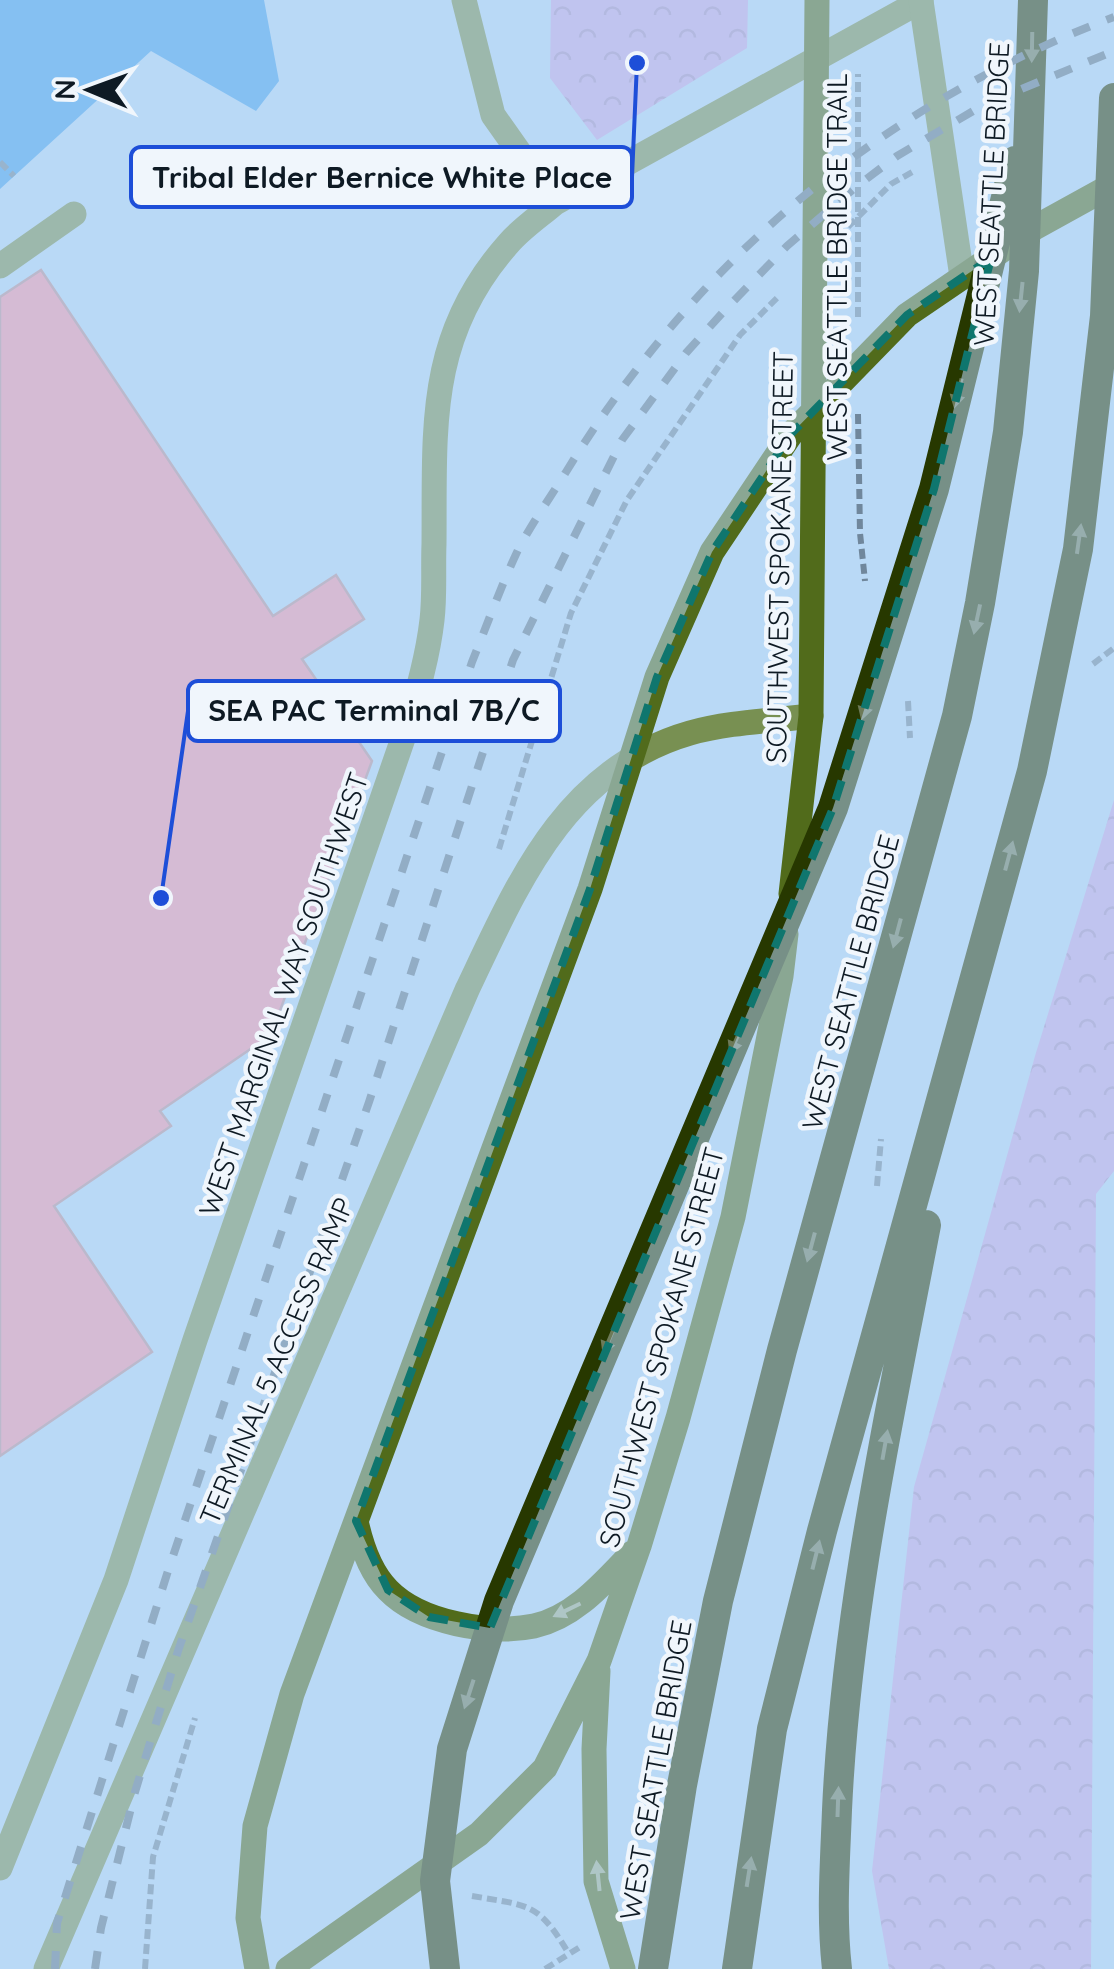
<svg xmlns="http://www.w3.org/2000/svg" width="1114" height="1969" viewBox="0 0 1114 1969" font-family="Quicksand,sans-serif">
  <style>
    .forest { fill: url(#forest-crowns) }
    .water { fill: #45a3ee }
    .building { fill: #f598ac; stroke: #bd929a; stroke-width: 2.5 }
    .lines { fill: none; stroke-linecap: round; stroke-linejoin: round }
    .path { stroke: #70879c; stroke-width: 6; stroke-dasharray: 10 5; stroke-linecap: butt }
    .service { stroke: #789052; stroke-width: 25 }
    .tertiary { stroke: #789052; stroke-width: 25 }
    .secondary { stroke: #516b1b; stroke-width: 25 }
    .motorway { stroke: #273800; stroke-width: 30 }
    .rail { stroke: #62788b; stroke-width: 8; stroke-dasharray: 18 18; stroke-linecap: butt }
    .oneway { fill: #6d7a58 }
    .oneway2 { fill: #a0b08c }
    .marked { fill: none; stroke: #0f766e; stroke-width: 8; stroke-dasharray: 20 12; stroke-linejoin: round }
    .labels { text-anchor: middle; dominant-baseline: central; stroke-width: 9; stroke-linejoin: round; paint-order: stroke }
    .street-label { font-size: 28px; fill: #0e1a24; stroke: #f0f6fc }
    .leader { fill: none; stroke: #1d4ed8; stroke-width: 4 }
    .callout-dot { fill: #1d4ed8; stroke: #f0f6fc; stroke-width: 4 }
    .callout { fill: #f0f6fc; stroke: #1d4ed8; stroke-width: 4 }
    .callout-label { font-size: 30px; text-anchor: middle; font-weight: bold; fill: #0e1a24 }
  </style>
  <defs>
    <pattern id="forest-crowns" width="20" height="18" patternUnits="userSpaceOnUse" patternTransform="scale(2.5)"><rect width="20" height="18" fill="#c7abe6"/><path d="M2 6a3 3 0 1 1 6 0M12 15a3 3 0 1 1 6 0" fill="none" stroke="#aa93c5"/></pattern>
  </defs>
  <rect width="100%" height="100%" fill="#b9d9f6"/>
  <path class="forest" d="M551 0H748L747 48 597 140 550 78Z
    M1114 800V1171L1096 1194 1091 1969H889L872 1871 914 1487 1035 1056Z"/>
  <path class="water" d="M0 0H264L279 81 256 111 151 51 0 189Z"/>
  <path class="building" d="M41 270 273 616 336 575 364 619 302 659 372 761 271 1035 160 1111 171 1126 54 1206 152 1352 0 1456V297Z"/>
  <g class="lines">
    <path class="path" d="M0 162 14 176
      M848 227 891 184 914 171
      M858 317V74
      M858 414 860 533 865 581
      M1093 664 1114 648
      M908 701 910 738
      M499 849 571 613 627 500 740 335 779 296
      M877 1186 881 1139
      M472 1896C530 1906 538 1902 569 1954
      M145 1969 153 1857 195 1718
      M545 1969 580 1947"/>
    <path class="service" d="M464 0 493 115 555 203
      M0 266 74 214
      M0 1868 116 1580 195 1340 408 724C418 690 428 655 432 620 435 595 433 569 434 544 435 428 426 336 509 243 522 228 540 216 555 203L921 1"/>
    <path class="tertiary" d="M921 1 962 277
      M46 1969 467 990C518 883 565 769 690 733 729 722 771 721 811 716"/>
    <path class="secondary" d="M791 894 811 716 817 0
      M356 1521C361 1544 370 1572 388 1590 420 1623 490 1635 534 1626 575 1617 604 1582 632 1553
      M598 1671 594 1749 596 1881 623 1969
      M257 1969 248 1918 255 1826 292 1694 590 889 657 677 712 552 791 434 907 315 1036 227 1114 184
      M288 1969 479 1834 545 1768 599 1661 639 1546 678 1418 733 1217 781 976 786 934"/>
    <path class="motorway" d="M445 1969 435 1881 452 1749 499 1601 833 808 934 489 1015 161
      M653 1969 682 1785 718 1601 782 1350 957 716 980 603 1008 432 1024 271 1033 0
      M737 1969 772 1729 822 1531 1032 771 1078 549 1105 316 1114 98
      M837 1969C831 1916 835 1863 837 1810 846 1613 889 1418 926 1225"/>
    <path class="rail" d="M55 1969 57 1923 167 1574 472 662C487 625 501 586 518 550 532 523 550 498 566 472 695 261 882 104 1114 17
      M95 1969 101 1928 135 1792 178 1651 369 1102 513 660 622 440 686 353 725 310 787 246 857 186 897 156 985 104 1114 51"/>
  </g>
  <defs><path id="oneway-solid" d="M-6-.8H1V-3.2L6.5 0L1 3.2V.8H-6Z" transform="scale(2.5)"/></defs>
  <g class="oneway">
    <use href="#oneway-solid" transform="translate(1032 47) rotate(91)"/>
    <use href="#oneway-solid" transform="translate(1021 297) rotate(96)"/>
    <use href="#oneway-solid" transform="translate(958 393) rotate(104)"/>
    <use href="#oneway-solid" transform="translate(1079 539) rotate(-82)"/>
    <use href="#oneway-solid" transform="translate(977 619) rotate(102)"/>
    <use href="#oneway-solid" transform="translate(866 705) rotate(107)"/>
    <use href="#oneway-solid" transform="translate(1009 856) rotate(-75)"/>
    <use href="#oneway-solid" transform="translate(897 933) rotate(105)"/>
    <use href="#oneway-solid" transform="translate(736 1040) rotate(113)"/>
    <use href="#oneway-solid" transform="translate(811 1247) rotate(105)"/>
    <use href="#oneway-solid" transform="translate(609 1340) rotate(113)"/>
    <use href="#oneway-solid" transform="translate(885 1445) rotate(-80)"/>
    <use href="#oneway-solid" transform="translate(816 1555) rotate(-76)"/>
    <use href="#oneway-solid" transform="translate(469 1694) rotate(108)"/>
    <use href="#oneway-solid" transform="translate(838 1802) rotate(-88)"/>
    <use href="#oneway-solid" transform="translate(749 1872) rotate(-81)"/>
  </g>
  <g class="oneway2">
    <use href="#oneway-solid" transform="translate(567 1610) rotate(154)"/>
    <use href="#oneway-solid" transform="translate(598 1876) rotate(-96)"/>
  </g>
  <path d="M0 0H1114V1969H0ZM991 258 934 489 833 808 490 1628 429 1617 388 1590 356 1521 590 889 657 677 712 552 791 434 907 315Z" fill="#b9d9f6" fill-opacity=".55" fill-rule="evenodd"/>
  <path class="marked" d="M991 258 934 489 833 808 490 1628 429 1617 388 1590 356 1521 590 889 657 677 712 552 791 434 907 315Z"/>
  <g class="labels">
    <g class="street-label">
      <text transform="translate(991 194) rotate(-87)">WEST SEATTLE BRIDGE</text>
      <text transform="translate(836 267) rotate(-90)">WEST SEATTLE BRIDGE TRAIL</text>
      <text transform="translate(779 557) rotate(-89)">SOUTHWEST SPOKANE STREET</text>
      <text transform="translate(850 982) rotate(-75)">WEST SEATTLE BRIDGE</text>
      <text transform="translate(283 994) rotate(-71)">WEST MARGINAL WAY SOUTHWEST</text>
      <text transform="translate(661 1347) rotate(-75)">SOUTHWEST SPOKANE STREET</text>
      <text transform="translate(276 1361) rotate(-67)">TERMINAL 5 ACCESS RAMP</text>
      <text transform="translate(655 1770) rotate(-80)">WEST SEATTLE BRIDGE</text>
    </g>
  </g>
  <path class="leader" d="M637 63L632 177M161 898L188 711"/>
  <g class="callout-dot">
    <circle cx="637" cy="63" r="10"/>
    <circle cx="161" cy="898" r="10"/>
  </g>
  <g class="callout">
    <rect x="131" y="147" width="501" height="60" rx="10"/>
    <rect x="188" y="681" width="372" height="60" rx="10"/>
  </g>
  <g class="callout-label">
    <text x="382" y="188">Tribal Elder Bernice White Place</text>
    <text x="374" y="721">SEA PAC Terminal 7B/C</text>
  </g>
  <g transform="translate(90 90) rotate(271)" stroke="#f0f6fc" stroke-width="8" paint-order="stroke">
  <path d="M0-8L18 38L0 25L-18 38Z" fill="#0e1a24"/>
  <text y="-15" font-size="28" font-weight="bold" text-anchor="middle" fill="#0e1a24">N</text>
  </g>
</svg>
